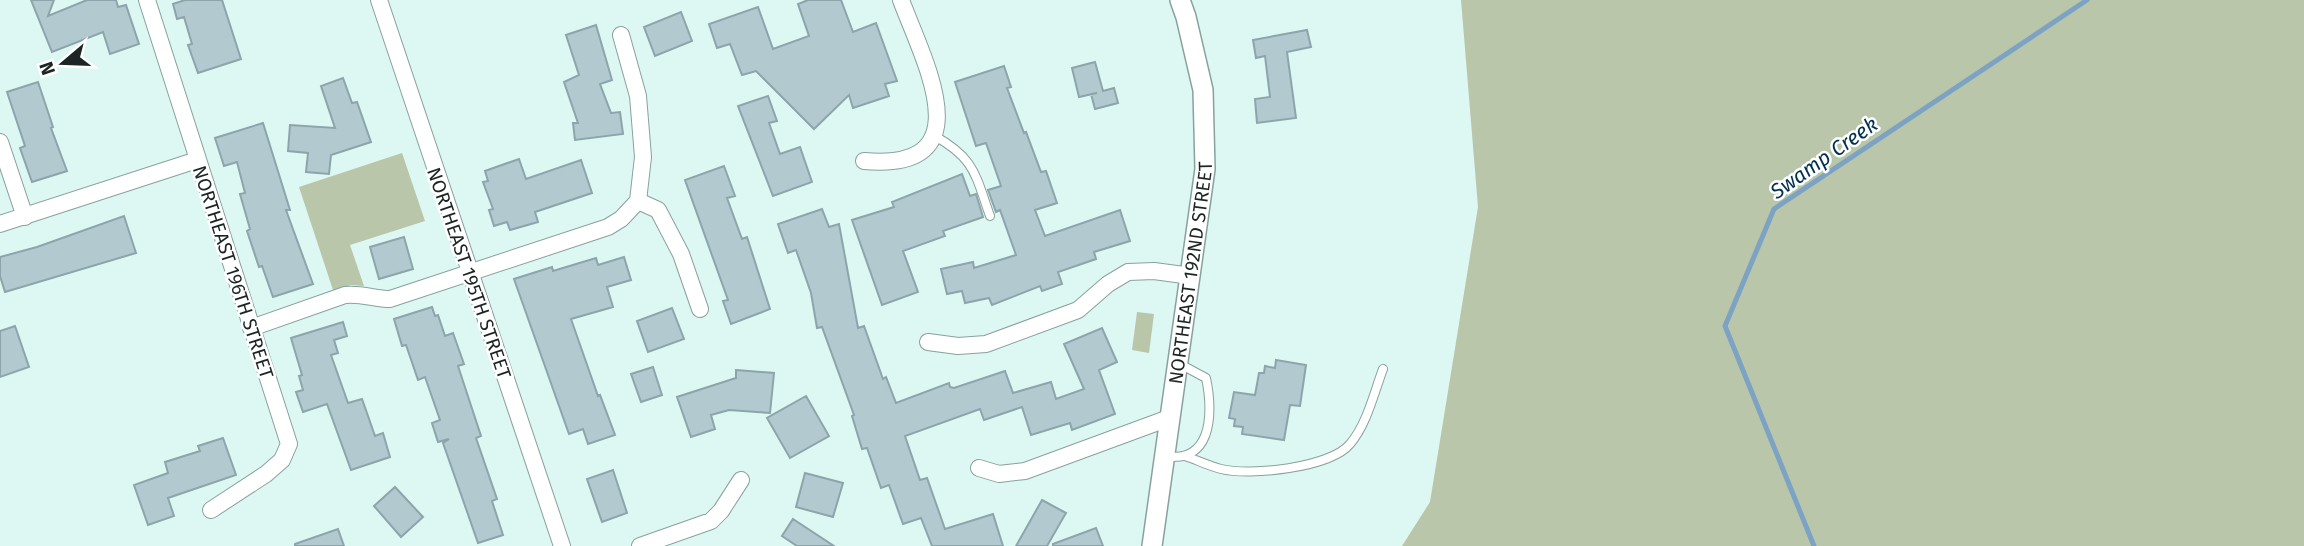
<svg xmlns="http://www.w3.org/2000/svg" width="2304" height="546" viewBox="0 0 2304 546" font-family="'Fira Sans',sans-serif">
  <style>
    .green { fill: #b9c6a9 }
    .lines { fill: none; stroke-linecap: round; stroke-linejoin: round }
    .stream { stroke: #7ca3c3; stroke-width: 5 }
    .building { fill: #b2cacf; stroke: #8da4aa; stroke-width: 2 }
    .service-casing { stroke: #89a19d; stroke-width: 10 }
    .minor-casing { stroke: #89a19d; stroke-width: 18 }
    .tertiary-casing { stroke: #89a19d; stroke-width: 22 }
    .service { stroke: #fff; stroke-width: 8 }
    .minor { stroke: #fff; stroke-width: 16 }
    .tertiary { stroke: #fff; stroke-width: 19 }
    .labels { text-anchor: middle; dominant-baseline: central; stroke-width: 5; stroke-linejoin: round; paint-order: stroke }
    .street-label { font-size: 19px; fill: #1c2524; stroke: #fff }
    .water-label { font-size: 21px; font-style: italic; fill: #00304f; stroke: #fff }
  </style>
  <rect width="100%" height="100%" fill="#ddf7f3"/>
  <path class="green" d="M1461 0H2304V546H1402L1430 502 1478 207Z
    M402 153 425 221 350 245 364 286 351 285 333 290 299 187Z
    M1137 312 1154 314 1149 353 1132 350Z"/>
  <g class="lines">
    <path class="stream" d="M1814 546 1725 326 1774 209 2087 0"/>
  </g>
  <path class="building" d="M31 0H54L48 16 87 0H116L118 7 126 5 139 44 110 54 103 32 52 52Z
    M185 0H222L241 59 198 73 188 45 192 44 184 17 177 19 173 4Z
    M808 0H841L853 32 876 23 897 81 885 84 889 96 853 108 849 95 814 129 756 71 742 75 730 44 717 48 709 24 758 7 773 49 809 36 798 4Z
    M681 12 692 41 655 56 644 27Z
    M596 25 612 80 600 84 611 113 620 112 623 134 575 140 573 123H578L564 82 579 75 566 35Z
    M1307 30 1311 47 1287 52 1296 118 1257 123 1255 99 1270 97 1265 56 1256 58 1253 40Z
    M1095 62 1103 91 1114 88 1118 103 1095 109 1091 94 1097 93 1079 97 1072 68Z
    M1004 66 1011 87 1007 88 1024 133 1026 132 1041 172 1046 171 1057 203 1035 210 1045 236 1120 210 1130 241 1094 252 1096 259 1058 272 1062 284 1042 291 1040 286 992 305 989 298 965 303 962 291 947 294 941 269 973 262 974 268 1016 255 1000 210 996 212 988 190 1001 186 986 143 976 146 955 82Z
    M343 78 352 103 357 102 371 142 331 155 329 174 306 172 308 153 288 151 290 125 335 128 321 86Z
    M38 82 53 127 51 128 67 171 32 182 20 148 25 146 7 92Z
    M768 96 777 121 769 123 780 154 800 147 812 182 773 196 738 106Z
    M263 123 290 210H286L313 284 273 297 262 266 259 267 247 231 250 229 240 194 245 193 237 162 224 166 215 138Z
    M519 159 526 179 581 160 592 193 535 212 538 222 510 230 507 222 494 226 489 210 493 209 483 182 488 181 485 171Z
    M724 166 735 196 727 198 742 239 747 237 770 309 731 324 723 301 728 300 685 180Z
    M962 174 970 196 976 194 983 217 943 231 945 236 903 251 918 292 882 305 852 220 894 207 892 202Z
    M822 209 829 227 839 224 858 328 864 326 883 379 886 377 896 403 949 383 950 387 954 388 1005 371 1013 393 1051 382 1056 399 1084 389 1064 344 1102 328 1117 362 1099 370 1115 414 1072 430 1070 423 1031 435 1022 407 984 420 980 409 905 436 920 480 927 478 945 529 993 514 1003 546H932L921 518 903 524 889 485 881 488 867 448 862 449 852 416 854 415 822 327 817 328 811 293 796 250 788 253 778 224Z
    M124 216 136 253 5 292 0 276V257L37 247Z
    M404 237 413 269 379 279 370 247Z
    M624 257 631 280 607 287 613 307 571 319 598 396 600 395 615 435 588 444 583 429 569 434 514 279 552 267 553 271 596 258 598 265Z
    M432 307 435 316 438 315 445 336 453 333 464 364 458 366 481 436 476 438 497 499 492 501 503 535 478 543 443 443 449 439 438 442 432 423 440 420 425 377 418 380 406 345 402 346 394 319Z
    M672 308 684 339 648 352 637 321Z
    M343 322 347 336 334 340 338 353 331 355 348 403 362 399 375 436 383 433 390 457 351 470 327 404 303 412 296 392 303 390 299 376 302 375 291 338Z
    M15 326 29 367 0 377V331Z
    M1276 360 1306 365 1300 406 1290 405 1284 440 1242 434 1243 427 1234 426 1235 419 1229 418 1234 392 1255 395 1259 373H1264L1265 366 1275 368Z
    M653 367 662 395 641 402 631 374Z
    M736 370 774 373 770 413 729 410 711 415 715 429 691 437 677 397 736 378Z
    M806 396 829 436 790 458 767 418Z
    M223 438 236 475 168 498 174 516 148 525 134 485 168 473 165 462 200 451 198 446Z
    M613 470 627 513 602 522 587 479Z
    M805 473 843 483 833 517 796 507Z
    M395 487 423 517 401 537 374 506Z
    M1042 500 1066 513 1047 546H1016Z
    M793 519 834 546H797L782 536Z
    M1096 528 1103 546H1053V544Z
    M338 529 344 546H295V544Z"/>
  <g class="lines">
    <defs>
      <path id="service" d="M933 135C975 158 975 174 990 216
        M1185 456C1197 460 1209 466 1221 469 1250 476 1330 468 1350 444 1367 424 1374 393 1383 369
        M1167 457C1172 457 1178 457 1183 456 1215 448 1211 402 1206 378L1178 363"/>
      <path id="minor" d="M147 0 289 444 282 460 266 474 211 510
        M379 0 562 546
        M0 142 25 217
        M864 161C985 172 924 62 901 0
        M638 201 658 210 681 254 700 309
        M0 224 197 160
        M251 328 345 295C361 293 375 299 390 299L608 227 621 219 638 201 643 157 638 96 621 35
        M928 342 958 346 986 344 1078 310 1108 284 1128 272 1154 271 1191 276
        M979 468 999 474 1025 471 1169 418
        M640 546 711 521 721 511 741 480"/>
      <g id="tertiary">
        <path id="s1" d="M1152 546 1205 169 1203 90 1186 17 1180 0"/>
      </g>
    </defs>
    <use href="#service" class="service-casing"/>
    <use href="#minor" class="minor-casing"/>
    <use href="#tertiary" class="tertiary-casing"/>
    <use href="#service" class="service"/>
    <use href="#minor" class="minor"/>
    <use href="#tertiary" class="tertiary"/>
  </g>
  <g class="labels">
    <g class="street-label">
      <text transform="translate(233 272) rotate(72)">NORTHEAST 196TH STREET</text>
      <text stroke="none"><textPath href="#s1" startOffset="276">NORTHEAST 192ND STREET</textPath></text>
      <text transform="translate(469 273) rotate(71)">NORTHEAST 195TH STREET</text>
    </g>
    <g class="water-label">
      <text transform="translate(1824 158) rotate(-35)">Swamp Creek</text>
    </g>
  </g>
  <g transform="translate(63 63) rotate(251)" stroke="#ffffff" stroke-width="5" paint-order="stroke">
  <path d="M0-5L12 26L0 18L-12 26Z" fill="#1c2524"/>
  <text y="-10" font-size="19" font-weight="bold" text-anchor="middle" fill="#1c2524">N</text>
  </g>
</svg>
